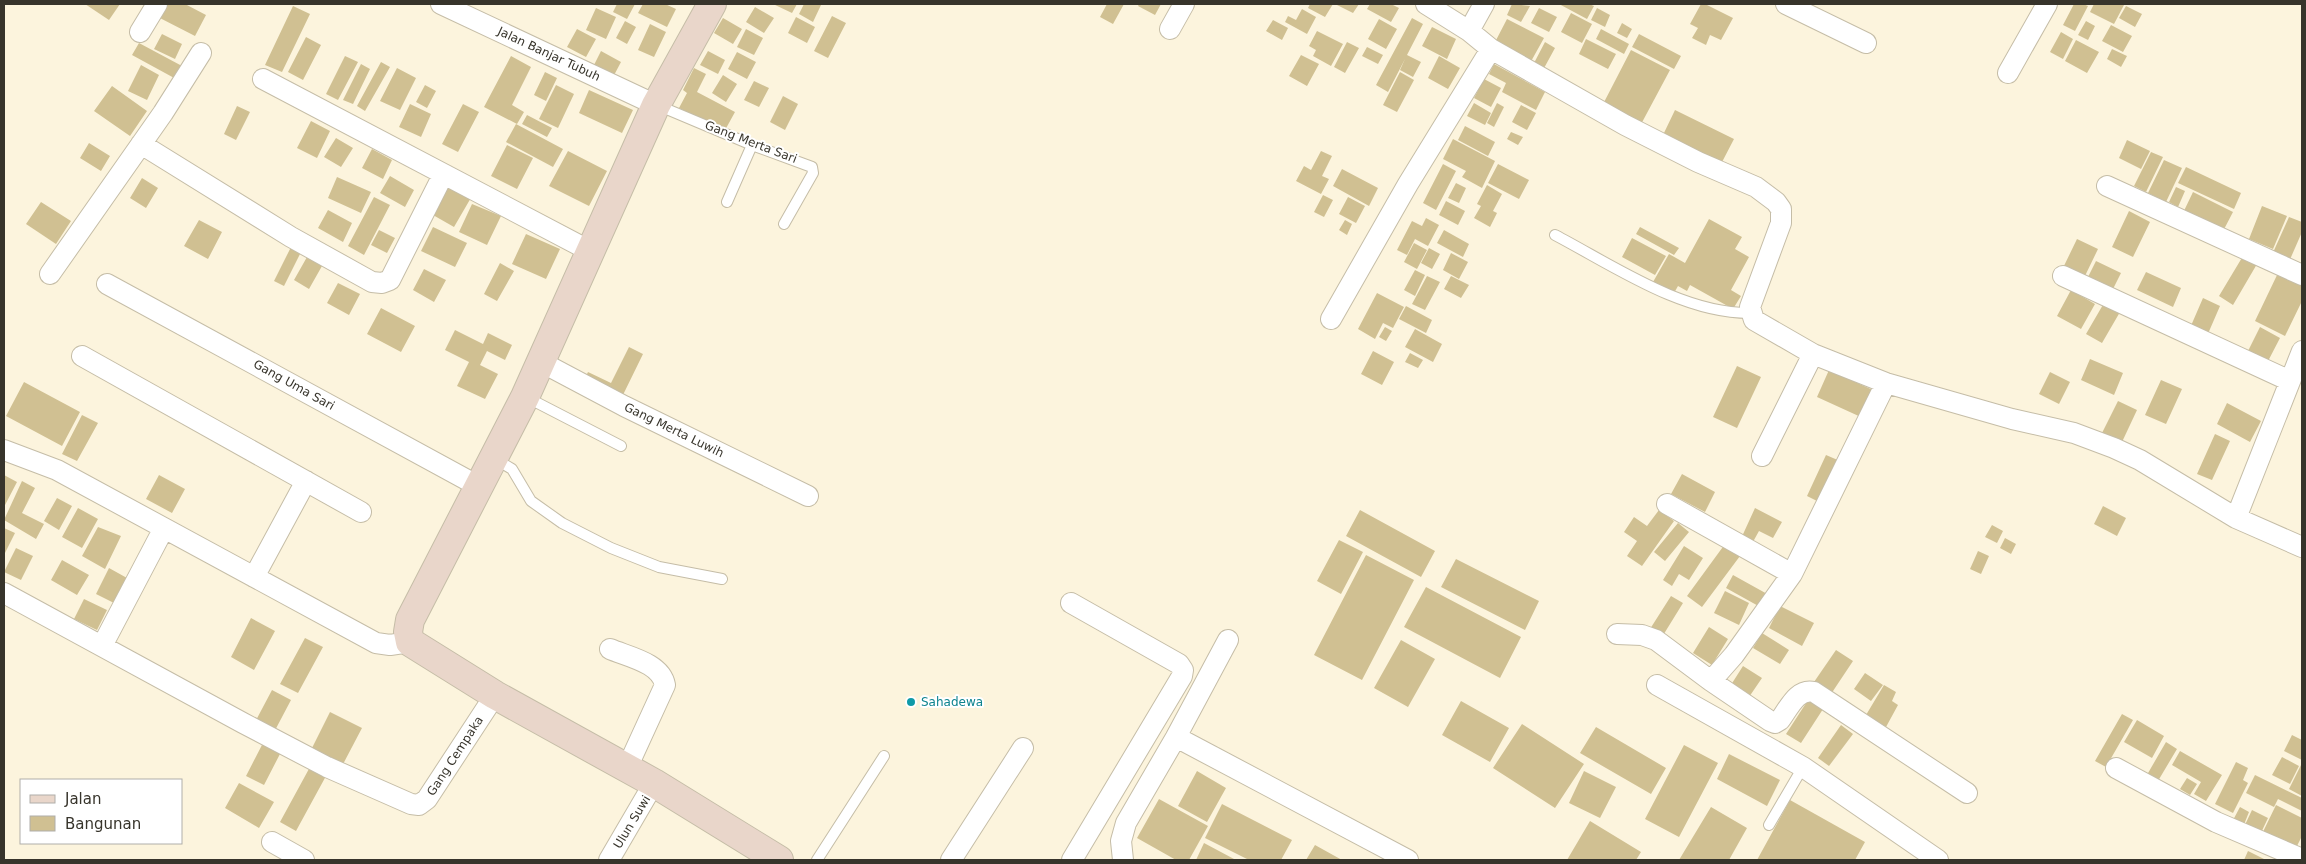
<svg xmlns="http://www.w3.org/2000/svg" width="2306" height="864" viewBox="0 0 2306 864" font-family="'DejaVu Sans',sans-serif">
  <style>
    .building { fill: #d0c092 }
    .lines { fill: none; stroke-linecap: round; stroke-linejoin: round }
    .lane-casing { stroke: #c5bda7; stroke-width: 12 }
    .street-casing { stroke: #c5bda7; stroke-width: 22 }
    .secondary-casing { stroke: #c5bda7; stroke-width: 30 }
    .lane { stroke: #fff; stroke-width: 10 }
    .street { stroke: #fff; stroke-width: 20 }
    .secondary { stroke: #e9d6ca; stroke-width: 28 }
    .culture-dot { fill: #0f9aa8; stroke: #fff; stroke-width: 2 }
    .labels { text-anchor: middle; dominant-baseline: central; stroke-width: 4; stroke-linejoin: round; paint-order: stroke }
    .street-label { font-size: 12px; fill: #37342b; stroke: #fff }
    .culture-label { font-size: 12px; fill: #0d838f; stroke: #fff; text-anchor: start }
  </style>
  <rect width="100%" height="100%" fill="#fcf4dd"/>
  <path class="building" d="M85 4H120L109 20Z
    M160 4H185L206 15 195 36 154 15Z
    M617 4H635L627 19 613 12Z
    M643 4H665L676 9 667 27 638 13Z
    M773 4H797L792 13Z
    M804 4 821 5 813 22 799 14Z
    M1107 4H1124L1113 24 1100 17Z
    M1139 4H1161L1155 15 1138 6Z
    M1310 4H1333L1325 17 1308 8Z
    M1335 4H1359L1353 13Z
    M1370 4H1391L1399 8 1391 22 1367 9Z
    M1512 4 1530 6 1521 22 1507 15Z
    M1559 4H1589L1594 6 1587 19Z
    M1701 4H1705L1733 18 1721 40 1710 35 1706 45 1692 38 1698 28 1690 24Z
    M2074 4H2083L2088 6 2075 31 2063 25Z
    M2094 4H2121L2124 5 2114 24 2090 12Z
    M293 6 310 14 282 72 265 65Z
    M2126 6 2142 14 2135 27 2119 18Z
    M755 7 774 18 764 33 746 22Z
    M596 8 616 17 606 39 586 30Z
    M1539 8 1557 17 1549 32 1531 23Z
    M1597 8 1610 15 1605 27 1591 20Z
    M1302 9 1316 17 1307 34 1285 22 1288 16 1296 20Z
    M1571 13 1592 24 1582 43 1561 32Z
    M832 16 846 23 828 58 814 51Z
    M796 17 815 27 807 43 788 33Z
    M723 18 742 29 733 44 714 33Z
    M1412 18 1423 24 1407 55 1421 62 1413 77 1400 70 1405 59 1388 92 1376 85Z
    M1379 19 1397 29 1386 49 1368 39Z
    M1507 19 1544 38 1529 65 1493 46Z
    M1273 20 1288 28 1282 40 1266 31Z
    M625 21 636 27 627 44 616 38Z
    M2086 21 2095 26 2088 40 2078 35Z
    M1622 23 1632 29 1627 38 1617 33Z
    M650 24 666 32 654 57 638 50Z
    M2111 25 2132 36 2123 52 2102 41Z
    M1432 27 1456 39 1447 59 1422 46Z
    M577 29 596 39 586 57 567 47Z
    M746 29 763 38 754 55 737 47Z
    M1601 29 1629 44 1624 54 1596 39Z
    M1317 31 1343 44 1331 66 1313 56 1316 50 1309 46Z
    M2061 32 2073 39 2063 59 2050 52Z
    M162 34 182 44 175 59 154 49Z
    M1639 34 1681 56 1674 69 1632 47Z
    M306 37 321 45 303 80 288 72Z
    M1586 39 1616 54 1608 69 1579 54Z
    M2076 40 2099 52 2087 73 2065 61Z
    M1347 42 1359 48 1345 73 1334 67Z
    M1545 42 1555 48 1543 70 1533 65Z
    M139 43 182 66 176 79 132 55Z
    M1367 47 1383 55 1378 64 1362 56Z
    M2112 49 2127 56 2121 67 2107 59Z
    M1631 50 1670 70 1639 128 1601 108Z
    M601 51 621 62 612 79 592 69Z
    M708 51 725 60 718 74 700 65Z
    M737 52 756 62 747 79 728 69Z
    M1301 55 1319 64 1307 86 1289 76Z
    M345 56 358 62 338 100 326 94Z
    M511 56 531 67 512 105 524 112 517 124 484 107Z
    M1439 56 1460 68 1448 89 1428 78Z
    M381 62 390 67 365 111 357 106Z
    M361 64 370 69 353 104 343 100Z
    M1494 64 1545 92 1536 110 1502 92 1506 83 1489 74Z
    M141 65 159 75 147 100 128 91Z
    M397 68 416 78 400 110 380 101Z
    M694 68 706 74 697 92 735 112 724 132 679 108 687 93 683 90Z
    M545 72 557 78 546 101 534 95Z
    M1400 72 1414 80 1397 112 1383 105Z
    M723 75 737 84 726 102 712 93Z
    M1484 79 1501 88 1491 107 1474 98Z
    M754 81 769 88 759 107 744 100Z
    M425 85 436 91 427 108 416 102Z
    M556 85 574 94 558 128 539 119Z
    M112 86 147 111 130 136 94 111Z
    M589 90 633 110 622 133 579 113Z
    M783 96 798 104 785 130 770 122Z
    M1474 103 1491 113 1485 125 1467 116Z
    M1497 103 1504 107 1494 127 1487 123Z
    M410 104 431 114 421 137 399 127Z
    M463 104 479 112 458 152 442 144Z
    M1521 105 1536 113 1527 130 1512 122Z
    M237 106 250 112 236 140 224 134Z
    M1675 110 1734 139 1721 164 1663 135Z
    M527 115 552 128 547 137 522 124Z
    M311 121 330 131 317 158 297 148Z
    M516 124 563 149 553 167 506 142Z
    M1465 126 1495 142 1488 156 1458 140Z
    M1511 132 1523 137 1518 145 1507 139Z
    M336 138 353 148 341 167 324 157Z
    M1453 139 1495 161 1482 188 1462 177 1466 171 1443 159Z
    M2127 140 2150 151 2141 169 2119 158Z
    M89 143 110 156 101 171 80 158Z
    M507 145 533 158 517 189 491 176Z
    M372 149 392 160 383 179 362 168Z
    M568 151 607 171 589 206 549 186Z
    M1321 151 1332 156 1322 176 1329 179 1321 194 1296 181 1304 166 1311 170Z
    M2151 152 2163 157 2146 192 2134 186Z
    M2164 160 2182 168 2166 202 2148 193Z
    M1443 164 1456 171 1436 210 1423 203Z
    M1498 164 1529 180 1519 199 1488 183Z
    M2186 167 2241 193 2234 209 2178 183Z
    M1342 169 1378 188 1369 206 1333 186Z
    M390 176 414 190 405 207 380 193Z
    M337 177 371 192 361 213 328 198Z
    M142 178 158 188 146 208 130 198Z
    M1456 183 1466 188 1459 203 1448 198Z
    M450 184 472 196 454 227 433 215Z
    M1487 185 1502 194 1493 211 1497 213 1490 227 1474 218 1481 206 1477 204Z
    M2176 187 2185 191 2178 207 2169 202Z
    M2193 192 2233 212 2221 235 2182 215Z
    M1323 195 1333 200 1324 217 1314 212Z
    M374 197 390 205 364 255 348 246Z
    M1348 197 1365 206 1356 223 1339 214Z
    M1446 201 1465 211 1458 225 1439 215Z
    M41 202 71 221 56 244 26 224Z
    M472 204 501 216 487 245 459 232Z
    M2262 206 2287 216 2273 249 2249 239Z
    M328 210 352 223 343 242 318 228Z
    M2129 211 2150 222 2133 257 2112 247Z
    M2289 217 2302 222V232L2288 264 2271 257Z
    M1426 218 1439 225 1428 246 1415 239 1407 255 1397 250 1412 221 1422 226Z
    M1709 219 1742 237 1735 249 1749 257 1731 290 1741 296 1733 309 1690 285 1687 291 1678 286 1674 293 1653 282 1669 254 1685 263Z
    M199 220 222 232 208 259 184 246Z
    M1345 220 1352 224 1347 235 1339 230Z
    M433 227 467 243 455 267 421 251Z
    M1640 227 1679 248 1674 255 1636 234Z
    M379 230 395 238 387 253 371 245Z
    M1444 230 1469 244 1463 257 1437 243Z
    M526 234 560 249 546 279 512 264Z
    M1632 238 1666 256 1655 275 1622 257Z
    M2077 239 2098 249 2083 280 2062 270Z
    M1414 243 1427 250 1417 269 1404 262Z
    M291 247 301 252 284 286 274 281Z
    M1429 248 1440 254 1432 269 1421 263Z
    M1451 253 1468 262 1459 279 1443 270Z
    M2243 256 2257 264 2233 305 2219 296Z
    M307 257 322 266 309 289 294 280Z
    M2096 261 2121 273 2112 291 2087 279Z
    M500 263 514 271 497 301 484 294Z
    M424 269 446 280 434 302 413 290Z
    M1415 270 1425 275 1415 296 1404 290Z
    M2146 272 2181 288 2173 307 2137 290Z
    M2278 273 2302 285V301L2285 336 2255 321Z
    M1427 276 1440 282 1425 310 1412 304Z
    M1451 276 1469 285 1461 298 1444 289Z
    M338 283 360 294 349 315 327 303Z
    M2071 290 2095 304 2081 329 2057 316Z
    M1377 293 1404 307 1393 328 1383 323 1375 339 1358 329Z
    M2203 298 2220 306 2207 336 2190 328Z
    M2104 303 2120 312 2102 343 2086 334Z
    M1406 306 1432 320 1426 333 1399 319Z
    M381 308 415 326 401 352 367 334Z
    M1385 327 1392 331 1386 341 1379 337Z
    M2260 327 2280 338 2266 365 2246 355Z
    M1415 329 1442 344 1433 362 1405 347Z
    M455 330 483 344 488 333 512 345 505 360 487 351 480 365 498 374 485 399 457 386 469 362 445 350Z
    M629 347 643 354 620 401 583 382 588 372 611 383Z
    M1373 351 1394 362 1382 385 1361 374Z
    M1410 353 1423 360 1418 368 1405 362Z
    M2090 359 2123 373 2114 395 2081 380Z
    M1737 366 1761 377 1737 428 1713 417Z
    M1829 370 1875 391 1863 418 1817 397Z
    M2050 372 2070 382 2059 404 2039 394Z
    M2161 380 2182 389 2166 424 2145 415Z
    M24 382 80 412 62 446 6 416Z
    M2118 401 2137 410 2122 442 2102 433Z
    M2227 403 2261 421 2250 442 2217 424Z
    M82 415 98 423 77 461 62 454Z
    M2215 434 2230 441 2212 480 2197 474Z
    M1826 455 1840 461 1821 503 1807 496Z
    M1682 474 1715 492 1705 512 1671 494Z
    M4 475 17 482 4 507Z
    M159 475 185 489 172 513 146 499Z
    M22 481 35 488 22 513 44 524 36 539 4 520Z
    M57 498 72 506 59 530 44 521Z
    M2103 506 2126 518 2117 536 2094 524Z
    M78 508 98 519 82 548 62 537Z
    M1755 508 1782 522 1773 538 1759 531 1749 549 1739 543Z
    M1360 510 1435 551 1421 577 1346 536Z
    M1659 510 1674 521 1642 566 1627 556 1637 541 1624 532 1634 517 1647 526Z
    M1678 523 1689 532 1665 561 1654 552Z
    M1992 525 2003 531 1997 543 1985 537Z
    M98 527 121 536 105 569 82 556Z
    M4 528 15 533 4 555Z
    M2005 538 2016 544 2011 554 2000 548Z
    M1339 540 1363 552 1341 594 1317 581Z
    M1725 544 1740 556 1702 607 1687 596Z
    M1684 546 1703 558 1689 580 1679 574 1672 586 1663 580Z
    M16 548 33 556 21 580 4 572Z
    M1978 551 1989 556 1981 574 1970 569Z
    M1366 555 1414 580 1362 680 1314 655Z
    M1456 559 1539 601 1525 630 1441 587Z
    M62 560 89 575 77 595 51 580Z
    M109 568 127 578 114 603 96 594Z
    M1733 575 1769 595 1762 608 1726 588Z
    M1426 587 1521 637 1500 678 1404 627Z
    M1725 591 1749 603 1739 625 1714 613Z
    M1671 596 1683 603 1662 637 1650 629Z
    M84 599 107 610 97 630 74 619Z
    M1780 606 1814 623 1802 646 1769 628Z
    M251 618 275 631 254 670 231 657Z
    M1709 627 1728 639 1712 665 1693 653Z
    M1762 633 1789 650 1780 664 1753 648Z
    M305 638 323 647 298 693 280 684Z
    M1401 640 1435 659 1408 707 1374 688Z
    M1836 650 1853 661 1831 694 1814 682Z
    M1743 666 1762 678 1747 700 1729 688Z
    M1865 673 1883 685 1871 701 1854 689Z
    M1884 685 1896 692 1892 701 1898 705 1886 727 1866 715Z
    M272 690 291 700 272 736 253 726Z
    M1810 697 1825 706 1801 743 1786 734Z
    M1461 701 1509 728 1490 762 1442 735Z
    M330 712 362 728 341 768 310 752Z
    M2122 714 2133 720 2106 767 2095 761Z
    M2137 720 2164 736 2152 758 2124 742Z
    M1522 724 1584 764 1555 808 1493 768Z
    M1841 725 1853 734 1829 766 1818 758Z
    M1596 727 1666 768 1651 794 1580 753Z
    M2292 735 2302 740V760L2284 751Z
    M2166 742 2177 749 2155 786 2144 780Z
    M263 743 281 752 264 785 246 776Z
    M1684 745 1718 763 1679 837 1645 819Z
    M2180 751 2222 775 2206 801 2194 794 2201 782 2172 765Z
    M1729 754 1780 780 1767 806 1717 779Z
    M2282 757 2299 766 2290 784 2272 775Z
    M2236 762 2248 768 2243 780 2248 783 2233 813 2215 804Z
    M2302 763V796L2289 789Z
    M310 767 326 776 296 831 280 822Z
    M1197 771 1226 788 1207 822 1178 806Z
    M1584 771 1616 787 1600 818 1569 803Z
    M2255 775 2302 798V811L2278 799 2274 807 2246 793Z
    M2187 778 2197 784 2190 795 2180 789Z
    M239 783 274 802 259 828 225 808Z
    M1159 799 1208 826 1189 860H1176L1137 838Z
    M1790 800 1865 842 1855 860H1757Z
    M1222 804 1292 840 1281 860H1249L1205 838Z
    M2276 805 2302 818V836L2293 854 2260 838Z
    M1711 807 1747 828 1729 860H1679Z
    M2240 807 2249 812 2243 827 2232 822Z
    M2252 810 2268 818 2259 837 2243 829Z
    M1590 821 1641 852 1636 860H1567Z
    M1204 843 1234 859V860H1196Z
    M1315 845 1342 860H1306Z
    M2248 851 2266 860H2244Z"/>
  <g class="lines">
    <defs>
      <path id="lane" d="M657 105 752 145 812 167 813 173 784 224
        M727 202 752 145
        M1555 235C1614 266 1683 314 1751 313
        M526 397 621 446
        M495 459 512 469 531 501 562 523 611 548 659 567 722 579
        M1769 825 1803 767
        M817 860 884 756"/>
      <path id="street" d="M441 4 656 105
        M1426 4 1469 31 1484 4
        M1786 4 1866 43
        M1170 29 1184 4
        M1469 31 1491 49 1625 125 1698 162 1756 187 1776 202 1781 209V223L1750 307 1754 320 1813 354 1886 383 2012 419 2074 433 2114 448 2140 460 2236 518 2302 547
        M140 32 157 4
        M2008 73 2047 4
        M263 79 592 252
        M141 144 291 237 372 282 382 283 390 280 443 175
        M2107 186 2302 275
        M50 274 163 113 201 53
        M2063 276 2290 381
        M107 284 480 487
        M1331 319 1408 184 1491 49
        M82 356 361 512
        M541 362 624 406 808 496
        M4 450 57 470 376 643 390 645 410 642
        M1762 456 1813 354
        M1667 504 1792 574
        M2236 518 2302 351
        M254 577 306 481
        M4 593 243 723 327 767 411 804 419 805 427 799 495 695
        M1071 603 1179 664 1183 670 1182 676 1072 860
        M1617 634 1642 635 1656 640 1711 681 1770 721 1775 723 1780 720C1789 708 1797 688 1814 692L1967 793
        M102 646 164 528
        M610 649C629 657 661 663 665 685L627 768
        M1711 681 1734 655 1792 574 1886 383
        M1657 685 1803 767 1938 860
        M1176 737 1408 860
        M2116 768 2216 822 2302 859
        M272 842 304 860
        M609 860 654 783
        M951 860 1023 748
        M1123 860 1121 841 1126 823 1176 737 1228 640"/>
      <path id="secondary" d="M712 4 656 105 525 397 410 620 408 632 410 642 495 695 654 783 779 860"/>
    </defs>
    <use href="#lane" class="lane-casing"/>
    <use href="#street" class="street-casing"/>
    <use href="#secondary" class="secondary-casing"/>
    <use href="#lane" class="lane"/>
    <use href="#street" class="street"/>
    <use href="#secondary" class="secondary"/>
  </g>
  <circle class="culture-dot" cx="911" cy="702" r="5"/>
  <g class="labels">
    <g class="street-label">
      <text transform="translate(549 54) rotate(25)">Jalan Banjar Tubuh</text>
      <text transform="translate(751 142) rotate(21)">Gang Merta Sari</text>
      <text transform="translate(294 385) rotate(29)">Gang Uma Sari</text>
      <text transform="translate(674 430) rotate(26)">Gang Merta Luwih</text>
      <text transform="translate(455 756) rotate(-57)">Gang Cempaka</text>
      <text transform="translate(632 822) rotate(-59)">Ulun Suwi</text>
    </g>
    <g class="culture-label">
      <text x="921" y="702">Sahadewa</text>
    </g>
  </g>
  <rect width="2306" height="864" fill="none" stroke="#37342b" stroke-width="10"/>
  <rect x="20" y="779" width="162" height="65" fill="#ffffff" stroke="#afaeaa"/>
  <rect x="30" y="795" width="25" height="8" fill="#e9d6ca" stroke="#afaeaa"/>
  <text x="65" y="804" font-size="15" fill="#37342b">Jalan</text>
  <rect x="30" y="816" width="25" height="15" fill="#d0c092" stroke="#afaeaa"/>
  <text x="65" y="829" font-size="15" fill="#37342b">Bangunan</text>
</svg>
